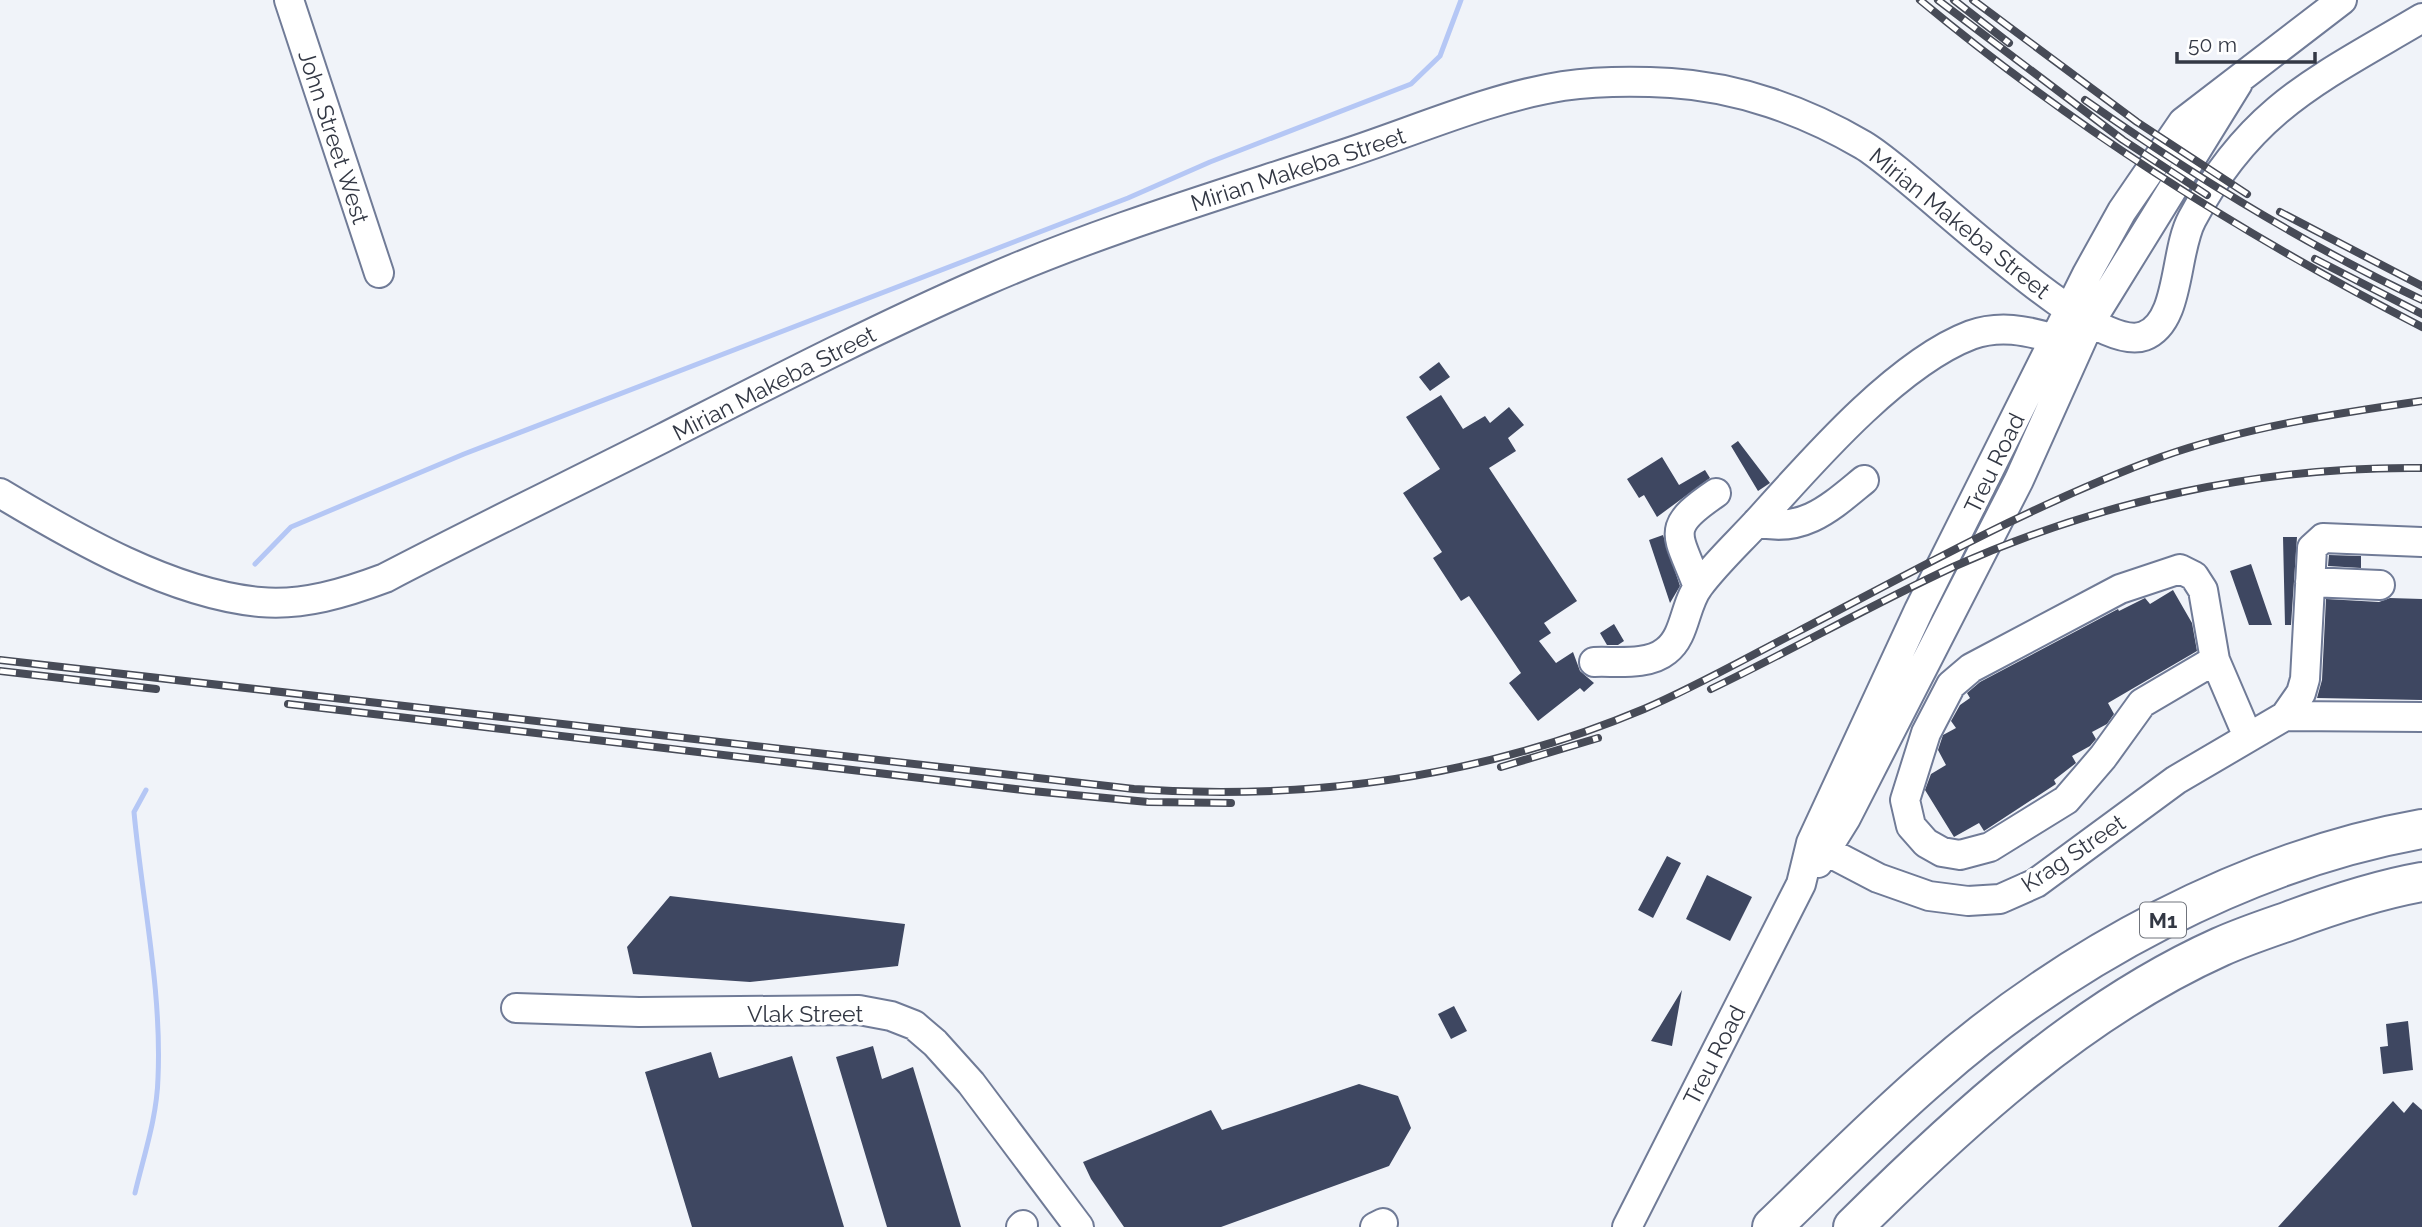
<svg xmlns="http://www.w3.org/2000/svg" width="2422" height="1227" viewBox="0 0 2422 1227" font-family="Raleway,sans-serif">
  <style>
    .lines { fill: none; stroke-linecap: round; stroke-linejoin: round }
    .stream { stroke: #b5c7f5; stroke-width: 5 }
    .building { fill: #3e4761 }
    .minor-casing { stroke: #707b97; stroke-width: 32 }
    .highway-casing { stroke: #707b97; stroke-width: 42 }
    .minor { stroke: #fff; stroke-width: 28 }
    .highway { stroke: #fff; stroke-width: 38 }
    .rail-casing { stroke: #474b57; stroke-width: 8 }
    .rail { stroke: #fff; stroke-width: 5; stroke-dasharray: 16; stroke-linecap: butt }
    .labels { text-anchor: middle; dominant-baseline: central; stroke-width: 7; stroke-linejoin: round; paint-order: stroke }
    .shield { fill: #fff; stroke: #70747c; stroke-width: 2 }
    .shield-label { font-size: 21px; font-weight: bold; fill: #333844 }
    .street-label { font-size: 23px; fill: #333844; stroke: #fff }
  </style>
  <rect width="100%" height="100%" fill="#f0f3f9"/>
  <g class="lines">
    <path class="stream" d="M255 564 291 527 464 454 1128 198 1210 162 1411 84 1440 56 1461 0
      M135 1193C144 1155 157 1117 158 1078 162 990 142 900 134 812L146 790"/>
  </g>
  <path class="building" d="M1439 362 1450 377 1430 391 1419 377Z
    M1441 395 1463 429 1485 416 1490 423 1509 407 1524 425 1508 438 1516 451 1489 468 1577 601 1544 623 1551 633 1539 641 1556 663 1573 652 1580 671 1594 683 1584 692 1580 688 1538 721 1509 683 1521 673 1469 596 1461 601 1433 558 1442 552 1403 493 1440 469 1406 417Z
    M1738 441 1770 483 1758 491 1731 446Z
    M1662 457 1679 485 1705 470 1710 478 1657 517 1644 495 1639 498 1627 479Z
    M1663 535 1680 586 1670 603 1649 540Z
    M2283 537H2297L2291 625H2285Z
    M2329 555 2361 556V568L2328 566Z
    M2251 564 2272 625H2249L2230 571Z
    M2173 590 2192 623 2197 651 2108 703 2114 714 2107 724 2092 732 2096 739 2090 746 2072 756 2076 763 2054 780 2056 784 1984 831 1979 823 1954 837 1925 790 1931 774 1946 765 1938 750 1943 735 1956 728 1951 721 1960 705 1970 698 1967 693 1980 682 2118 609 2119 611 2145 598 2150 604Z
    M2390 598 2422 599V700L2317 698 2322 680 2326 599 2379 602Z
    M1614 624 1624 641 1618 645H1607L1600 633Z
    M1667 856 1681 863 1653 918 1638 910Z
    M1707 875 1752 897 1730 941 1686 919Z
    M670 896 905 924 898 966 750 982 633 974 627 947Z
    M1682 990 1672 1046 1651 1041Z
    M1454 1006 1467 1031 1451 1039 1438 1014Z
    M2408 1021 2413 1070 2383 1074 2380 1047 2388 1046 2386 1024Z
    M873 1046 882 1079 913 1067 961 1227H887L836 1057Z
    M711 1052 719 1078 792 1056 844 1227H692L645 1072Z
    M1359 1084 1398 1096 1411 1128 1389 1166 1221 1227H1124L1091 1179 1083 1162 1211 1110 1222 1130Z
    M2393 1101 2404 1113 2413 1102 2422 1110V1227H2278Z"/>
  <g class="lines">
    <defs>
      <path id="minor" d="M289 0 379 273
        M0 493C75 538 172 594 260 602 303 606 345 593 385 578 477 530 570 485 663 438 769 384 875 329 985 281 1099 231 1217 196 1335 157 1408 134 1487 98 1563 86 1599 81 1635 81 1671 83 1738 87 1805 111 1863 145 1918 178 2090 356 2144 336 2181 322 2174 252 2192 219 2251 108 2319 79 2422 18
        M1757 522C1803 534 1831 507 1864 480
        M2310 582 2380 585
        M1698 587C1678 533 1663 529 1716 493
        M2215 660 2203 590 2194 576 2180 569 2120 589 1971 668 1951 685 1926 733 1905 800 1911 826 1926 843 1942 852 1960 855 1990 847 2066 800 2103 757 2142 703 2215 660 2248 737
        M1594 662C1616 661 1648 666 1666 651 1686 636 1684 605 1699 586 1717 562 1740 541 1760 519 1812 461 1897 363 1971 335 1999 325 2026 330 2054 339
        M2285 716 2422 717
        M1811 843 1878 878 1929 896 1968 901 2000 899 2036 883 2176 780 2285 716 2301 693 2305 679 2312 548 2323 538 2422 542
        M1818 863 1846 818 2019 480 2089 324 2238 83
        M516 1008 639 1012 859 1010 891 1016 914 1025 935 1043 971 1083 1079 1227
        M1021 1227 1023 1225
        M1375 1227 1383 1223
        M1627 1227 1801 884 1811 843 1919 610 2087 274 2122 211 2183 122 2342 0"/>
      <path id="highway" d="M1772 1227C1825 1176 1878 1122 1934 1074 2067 957 2247 860 2422 829
        M1853 1227C1961 1120 2080 1010 2220 947 2242 937 2266 929 2289 921 2332 905 2377 890 2422 882"/>
    </defs>
    <use href="#minor" class="minor-casing"/>
    <use href="#highway" class="highway-casing"/>
    <use href="#minor" class="minor"/>
    <use href="#highway" class="highway"/>
    <defs>
      <path id="rail" d="M1920 0C2075 129 2243 235 2422 327
        M1938 0 2123 140 2207 195
        M1954 0 2009 43
        M1973 0 2137 122 2247 194
        M2085 100C2192 175 2304 244 2422 300
        M2280 212 2422 286
        M2315 259 2422 314
        M0 660 1134 789C1309 801 1482 777 1644 709 1697 686 1746 658 1797 632 1916 570 2035 503 2161 457 2246 427 2333 414 2422 401
        M0 671 156 689
        M1711 689C1792 650 1871 605 1953 567 2100 501 2261 466 2422 468
        M288 704 1032 791 1148 802 1231 803
        M1501 767 1598 738"/>
    </defs>
    <use href="#rail" class="rail-casing"/>
    <use href="#rail" class="rail"/>
  </g>
  <g class="labels">
    <rect class="shield" x="2140" y="902.5" width="46" height="35" rx="5"/>
    <g class="shield-label">
      <text x="2163" y="920">M1</text>
    </g>
    <g class="street-label">
      <text transform="translate(334 137) rotate(72)">John Street West</text>
      <text transform="translate(1298 169) rotate(-18)">Mirian Makeba Street</text>
      <text transform="translate(1960 223) rotate(39)">Mirian Makeba Street</text>
      <text transform="translate(774 383) rotate(-27)">Mirian Makeba Street</text>
      <text transform="translate(1994 463) rotate(-64)">Treu Road</text>
      <text transform="translate(2073 853) rotate(-34)">Krag Street</text>
      <text x="805" y="1013">Vlak Street</text>
      <text transform="translate(1714 1055) rotate(-63)">Treu Road</text>
    </g>
  </g>
  <path d="M2177 52v10h138v-10" fill="none" stroke="#333844" stroke-width="3.5"/>
  <text x="2188" y="52" font-size="21" fill="#333844" stroke="#ffffff" stroke-width="5" paint-order="stroke">50 m</text>
</svg>
